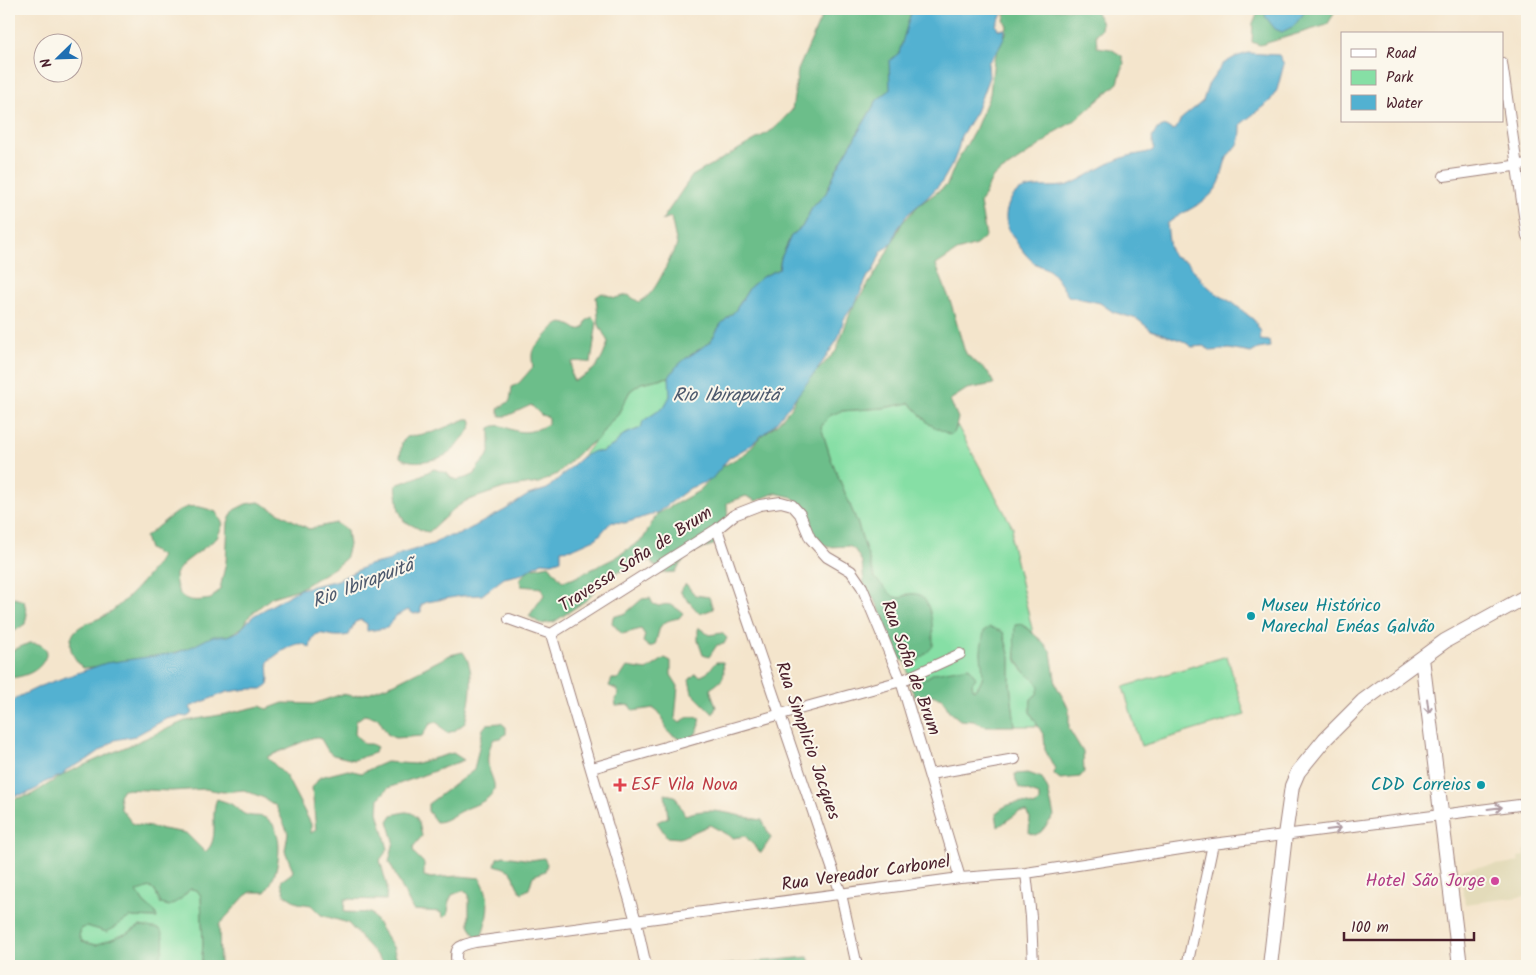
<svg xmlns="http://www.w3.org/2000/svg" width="1536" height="975" viewBox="0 0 1536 975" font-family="Kalam,sans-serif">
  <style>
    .built { fill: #e3dbba }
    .green { fill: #86dfa5; stroke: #687f68 }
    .forest { fill: #6cbe8a; stroke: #5b6e5a }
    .water { fill: #52b1d1; stroke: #4e687e }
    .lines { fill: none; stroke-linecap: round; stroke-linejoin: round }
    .street-casing { stroke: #9f827c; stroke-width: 12 }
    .secondary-casing { stroke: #9f827c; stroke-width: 16 }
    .street { stroke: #fff; stroke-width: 10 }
    .secondary { stroke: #fff; stroke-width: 14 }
    .oneway { stroke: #ae9aa0 }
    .culture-dot { fill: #0f9aa8; stroke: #fbf7ec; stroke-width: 2 }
    .health-dot { fill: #e0444e; stroke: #fbf7ec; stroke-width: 2 }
    .hotel-dot { fill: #d1479c; stroke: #fbf7ec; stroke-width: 2 }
    .labels { text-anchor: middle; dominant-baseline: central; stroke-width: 4; stroke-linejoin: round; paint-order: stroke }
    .street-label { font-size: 18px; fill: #4a1f2b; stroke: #fbf7ec }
    .culture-label { font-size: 18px; fill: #0d838f; stroke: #fbf7ec; text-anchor: start }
    .health-label { font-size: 18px; fill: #be3a42; stroke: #fbf7ec; text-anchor: start }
    .hotel-label { font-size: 18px; fill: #b23c85; stroke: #fbf7ec; text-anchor: end }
    .water-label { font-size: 19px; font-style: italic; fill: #4d596d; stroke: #fbf7ec }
  </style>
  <rect width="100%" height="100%" fill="#fbf7ec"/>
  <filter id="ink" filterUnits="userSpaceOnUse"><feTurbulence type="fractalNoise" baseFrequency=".02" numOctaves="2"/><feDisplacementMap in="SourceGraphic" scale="10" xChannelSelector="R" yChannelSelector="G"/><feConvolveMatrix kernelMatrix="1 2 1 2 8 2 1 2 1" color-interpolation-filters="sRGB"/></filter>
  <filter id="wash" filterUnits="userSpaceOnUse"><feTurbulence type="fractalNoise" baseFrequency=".0096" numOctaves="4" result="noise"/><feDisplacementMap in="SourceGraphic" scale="20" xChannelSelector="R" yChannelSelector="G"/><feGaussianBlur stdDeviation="1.12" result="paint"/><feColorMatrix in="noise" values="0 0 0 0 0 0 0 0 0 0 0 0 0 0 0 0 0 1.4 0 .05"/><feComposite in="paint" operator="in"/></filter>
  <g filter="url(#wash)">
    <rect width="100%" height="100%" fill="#f4e5cc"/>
    <path class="built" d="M1527 850V896L1465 904 1460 869 1519 862 1518 857 1524 856V851Z"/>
    <path class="green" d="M669 377C670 383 671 391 670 397 665 412 646 414 641 428L623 435 614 445 601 452 582 457 610 422 617 416 630 391 641 383Z
      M910 403 929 424 955 431 957 425 1013 528 1011 540 1033 633 1022 624C1016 643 1009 657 1026 673 1032 678 1037 679 1040 687L1037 694 1031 699 1030 712 1038 726H1015L1010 684V657L1003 632 981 652C983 666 987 681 973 690L972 683 934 673 911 688 906 662 919 661 914 594H907L901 598 894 597 875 578 857 522 831 459 821 427 829 416 841 411 883 408Z
      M1227 656 1245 715 1141 746 1123 687Z
      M149 887 155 891 161 904 181 899 190 889 197 890 201 896 203 945 201 966H153L158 961 140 926 128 933 96 945 83 942 79 936 81 929 87 926 107 932 130 917 157 918 155 912 144 903 137 892Z
      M73 962H107L119 966H38Z"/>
    <path class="forest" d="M825 9H912L890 90 877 100 836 170 826 193 812 208 802 227 791 236 781 258 779 269 762 277 750 287 735 311 721 324 710 342 685 359 669 377 641 383 630 391 617 416 610 422 599 438 582 450 557 474 539 483 504 488 466 501 454 509 429 532 423 531 404 521 399 510 396 485 415 478 434 469 447 473 451 478 458 480 469 477 475 474 478 467 487 457 490 450V428C501 422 506 429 517 431 528 434 539 429 548 424V417L541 415 531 405 507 416H500L498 409 510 401 512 387 519 383 533 367C530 348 533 350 545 337 558 323 560 318 578 330L584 328 586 321 592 317 597 322 591 362C584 363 580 360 572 362L571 375 574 381C595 371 601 365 608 342L599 325 596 297 602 293 615 298 628 295 639 302C657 295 667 261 677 245L671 217 662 220 692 176 774 129 792 110 798 70Z
      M1012 9 1018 11 1023 9H1094L1102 23 1101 29 1096 34 1097 47 1111 49 1122 56 1124 63 1118 83 1073 122 1055 132 1045 142 993 177 980 203 986 236 976 245 957 251 936 265 951 303 964 349 967 355 988 372 994 384 967 389 950 400 958 418 955 431 950 435 929 424 910 403 883 408 841 411 829 416 821 427 831 459 857 522 875 578 894 597 901 598C933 579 933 629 933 646 923 657 914 666 899 659L878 606 864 584 862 562 855 550 849 546 828 547 821 544 813 533 802 507 792 497 775 493 756 501 746 496 727 503 728 524 717 530 716 544C694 551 688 552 675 572L661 573 658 567 652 564 651 560 605 577 588 599 554 622 541 624 529 616 544 595 542 588 521 586 520 579 529 569 549 565 562 581 572 579 615 558 643 539 657 514 699 491 722 467 746 453 760 437 777 424 791 408 801 388 836 351 851 311 878 269 902 223 919 205 947 185 955 165 976 128 990 94 994 59 1006 33 1007 26 1004 20 1006 13Z
      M1260 9H1337L1327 25 1260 45 1252 42 1253 23Z
      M466 419H470L472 421C473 428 467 433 463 438 457 444 454 451 446 455 434 461 411 465 400 457L402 442 407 437 434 432Z
      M259 502 309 529 336 523 347 530 349 545 345 559 334 568 299 589 272 597 250 615 243 627 219 641 138 662 83 668C74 659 66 647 73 634 80 622 99 621 109 613 126 601 152 574 161 556L149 549 145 537C156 529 175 510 188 507 197 505 208 509 216 512L223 524 217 538 184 563 175 574C176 600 187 603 211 599L220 589 226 562 228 522 234 510 246 504Z
      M686 584 695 595 709 597 713 609 700 614 681 593V589Z
      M14 598 24 601 27 614 25 624 9 635V600Z
      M650 598 653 604 659 606C669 602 674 606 683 613L679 618C658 622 661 625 655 645L649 647 643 642 645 635 641 629 622 634 612 623 613 617 626 613 642 599Z
      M1022 624 1043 642 1051 652 1056 685 1069 709V729L1083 752 1084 772 1080 777 1060 779 1054 774 1055 769 1045 750 1044 736 1030 712 1031 699 1037 694 1039 687C1036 679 1031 678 1026 673 1013 660 1014 642 1015 625Z
      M698 627 709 635 722 633 727 638 724 644 717 645 709 657 703 655 698 641Z
      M990 627 1003 632 1010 657V684L1015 726H986L973 721 960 720 949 711 942 698 928 694 915 697 911 688 934 673 969 667 976 678 972 683 973 690C988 682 981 666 981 652 981 645 983 638 984 631Z
      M29 643C38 643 42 644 47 651 44 670 26 677 9 678V652Z
      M463 652C477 671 470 702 465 723L454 731 447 733 437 722 430 724 422 736 395 738 388 735 378 718 364 715 356 721 355 734 364 744H371L377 747 374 753 354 760 333 755 328 751 321 739 314 737 267 757 286 776 311 824V833L316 830 312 788 320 777 348 770 361 773 386 762 414 764 453 753 464 760 388 788 379 798 378 812 388 849 380 860 387 886 386 900 345 899 344 912 371 913 393 947 397 959 384 964 348 923 321 915 311 905 298 903 285 895 281 881 292 873 293 870 285 851 288 833 276 806 264 798 244 790 223 792 206 789 171 791 123 789 119 795 121 809 133 824 186 833 205 852C221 840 209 815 217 799 222 801 227 802 231 804 236 807 242 814 247 815 257 818 263 813 272 823 285 840 278 877 265 892H251L245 896 219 925 220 966H201L203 945 201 896 197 890 190 889 181 899 169 906 161 904 155 891 149 887 137 892 144 903 155 912 157 918 130 917 107 932 87 926 81 929 79 936 83 942 96 945 128 933 140 926 160 929C167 941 163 957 153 966H119L107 962H73L38 966H9V800L31 795 66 773 185 721 226 714 260 706 267 709 283 703 313 704 342 694 353 696 368 693 395 683 450 655Z
      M665 658 671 661V675L678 686 675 719 680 723C686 717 690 716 699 718L700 725 694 737 681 740 668 732 659 712 654 708 633 711 629 705 616 706 615 699 619 694 616 689 609 686 612 679H619L627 667 647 670Z
      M716 662H723C725 679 724 679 710 689L716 707 713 714 692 693 689 680 695 674 701 676 707 673Z
      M501 723 506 727V734L501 738 494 739C489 746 487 757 488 765 491 780 502 788 485 800 479 804 470 807 463 810 454 814 446 822 436 822L428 811V804L474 770 483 729 487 724Z
      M1028 773 1042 778 1048 790 1054 816 1041 832 1035 835 1029 833 1030 818 1026 812H1019L998 827 996 813C1008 802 1020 801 1034 806L1039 802V795L1019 788 1016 781 1015 774Z
      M665 794 675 796 685 815C713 805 733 816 762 820L771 838 761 853 745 836 733 838 710 825 680 838 667 837 657 822 668 817Z
      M405 812C419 812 419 824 422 836L413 847 414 853 424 863V876L431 878 459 876 480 878C492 898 488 915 482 936H475L469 924V895L464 890 452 895 449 901 448 914 444 918 440 912 413 910 389 862 394 841 388 821 392 815Z
      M504 856 531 860 544 858 547 864 545 871 533 876 529 889 522 893C508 877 523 873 495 865L497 858Z
      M808 957 811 966H713Z"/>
    <path class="water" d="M912 9H1008L1001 16 996 24 998 30 1005 29C1006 42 995 53 988 63L989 77 976 112 961 136 958 150 953 163 942 182 928 197 907 215 897 230 892 243 881 252 873 272 868 276 856 302 844 319 838 339 818 369 774 425 748 447 729 458 711 480 690 488 657 513 625 523 611 522 597 538 572 549 561 550V560L552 563 542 562 522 574 504 578 482 595 461 596 427 602 421 605V612L414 614 408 610 396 616 387 628 367 631V624L361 620 355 622 349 635C345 636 341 636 337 636 323 636 314 626 310 648 306 645 302 643 298 644 290 645 274 656 268 662L269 678 268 685 262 689H248L227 692 190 707 193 713 187 717 180 716 166 719 135 736 115 740 87 760 66 770 63 775 43 783 38 788 26 794 9 796V704L18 697 43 685 106 663 175 653 189 648 213 636H227L239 631 253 616 300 589 338 580 368 565 388 561 400 554 433 544 444 537 458 535 505 510 528 495 547 489 582 457 594 451 601 452 614 445 623 435 641 428 643 421 664 407 670 396 669 377 676 367 685 359 710 342 721 324 735 311 750 287 762 277 779 269 781 258 791 236 802 227 812 208 826 193 836 170 877 100 890 90 889 61 899 53Z
      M1272 9H1307L1294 26 1282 32 1275 29 1265 16 1267 11Z
      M1248 53 1279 55 1284 64 1277 90 1270 101 1241 124C1241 129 1241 138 1239 143 1236 149 1229 152 1227 158 1222 168 1223 178 1217 187 1206 205 1182 211 1167 224L1170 250 1174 257 1187 262 1204 283 1217 294 1233 303 1254 320 1261 332 1260 340 1269 341 1270 347 1258 349 1251 353 1229 349 1212 351 1203 346 1192 347 1183 341 1151 330 1137 319 1113 312 1100 303 1068 296C1063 288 1057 277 1050 271 1045 267 1038 266 1033 262 1025 255 1018 245 1012 235 1006 226 1004 217 1008 206 1017 177 1050 192 1071 184 1091 175 1111 159 1133 155 1139 154 1145 153 1152 151L1154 148 1152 138 1157 129 1166 126 1172 130 1176 129 1181 119 1203 101 1208 85 1223 64 1235 57Z"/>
  </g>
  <g filter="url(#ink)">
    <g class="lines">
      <defs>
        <path id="street" d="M1502 63 1527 236
          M1444 176 1527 164
          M717 529 841 894 857 966
          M509 619 551 634 717 529 734 515 760 505 781 502 792 505 800 514 810 538 827 557 851 571 862 587 901 681 960 878
          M551 634 636 921 646 966
          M592 768 781 714 901 681 960 654
          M930 774 1015 759
          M1026 873 1031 917 1033 966
          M457 966C454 948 457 946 475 942L960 878 1026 873 1213 844 1527 804
          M1187 966 1213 844"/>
        <path id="secondary" d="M1422 658 1460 966
          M1270 966 1285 835 1292 786 1298 772 1325 739 1363 701 1445 641 1527 596"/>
      </defs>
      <use href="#street" class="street-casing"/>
      <use href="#secondary" class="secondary-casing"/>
      <use href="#street" class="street"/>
      <use href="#secondary" class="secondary"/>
    </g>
    <defs><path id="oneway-shaft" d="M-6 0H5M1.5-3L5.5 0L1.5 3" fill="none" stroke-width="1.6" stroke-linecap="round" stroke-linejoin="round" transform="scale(1.25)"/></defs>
    <g class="oneway">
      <use href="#oneway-shaft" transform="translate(1428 706) rotate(83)"/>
      <use href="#oneway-shaft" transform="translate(1495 808) rotate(-7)"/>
      <use href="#oneway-shaft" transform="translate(1334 829) rotate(-7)"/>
    </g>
  </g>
  <g class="culture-dot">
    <circle cx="1251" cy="616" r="5"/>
    <circle cx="1481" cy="785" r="5"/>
  </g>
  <path class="health-dot" d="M617.5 777.5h5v5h5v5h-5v5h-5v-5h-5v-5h5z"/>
  <circle class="hotel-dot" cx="1495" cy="881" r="5"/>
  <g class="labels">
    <g class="street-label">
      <text transform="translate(636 560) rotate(-33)">Travessa Sofia de Brum</text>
      <text transform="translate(910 668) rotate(70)">Rua Sofia de Brum</text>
      <text transform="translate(807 741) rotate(71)">Rua Simplicio Jacques</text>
      <text transform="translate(866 874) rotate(-8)">Rua Vereador Carbonel</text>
    </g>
    <g class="culture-label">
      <text x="1261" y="606">Museu Histórico<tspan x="1261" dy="21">Marechal Enéas Galvão</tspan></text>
      <text x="1471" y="785" text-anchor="end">CDD Correios</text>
    </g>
    <g class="health-label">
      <text x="631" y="785">ESF Vila Nova</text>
    </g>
    <g class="hotel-label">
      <text x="1485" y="881">Hotel São Jorge</text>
    </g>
    <g class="water-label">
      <text x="726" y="396">Rio Ibirapuitã</text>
      <text transform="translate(363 584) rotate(-21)">Rio Ibirapuitã</text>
    </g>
  </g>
  <rect width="1536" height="975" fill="none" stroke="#fbf7ec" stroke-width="30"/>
  <rect x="1341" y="32" width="162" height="90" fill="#fbf7ec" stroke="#b4a19f"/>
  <rect x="1351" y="49" width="25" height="8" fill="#ffffff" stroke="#b4a19f"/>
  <text x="1386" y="58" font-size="15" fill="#4a1f2b">Road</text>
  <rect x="1351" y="70" width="25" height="15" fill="#86dfa5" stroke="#b4a19f"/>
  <text x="1386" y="82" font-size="15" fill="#4a1f2b">Park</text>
  <rect x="1351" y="95" width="25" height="15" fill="#52b1d1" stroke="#b4a19f"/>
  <text x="1386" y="108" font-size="15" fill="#4a1f2b">Water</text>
  <g transform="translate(58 58) rotate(247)"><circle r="24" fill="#fbf7ec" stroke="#b4a19f"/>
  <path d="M0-4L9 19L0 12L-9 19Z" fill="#1f6fb2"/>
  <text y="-8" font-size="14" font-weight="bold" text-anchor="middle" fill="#4a1f2b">N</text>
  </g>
  <path d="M1344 932v8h130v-8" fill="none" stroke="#4a1f2b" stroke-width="2.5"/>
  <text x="1351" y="932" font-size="15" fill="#4a1f2b" stroke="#fbf7ec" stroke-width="4" paint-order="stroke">100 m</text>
</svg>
